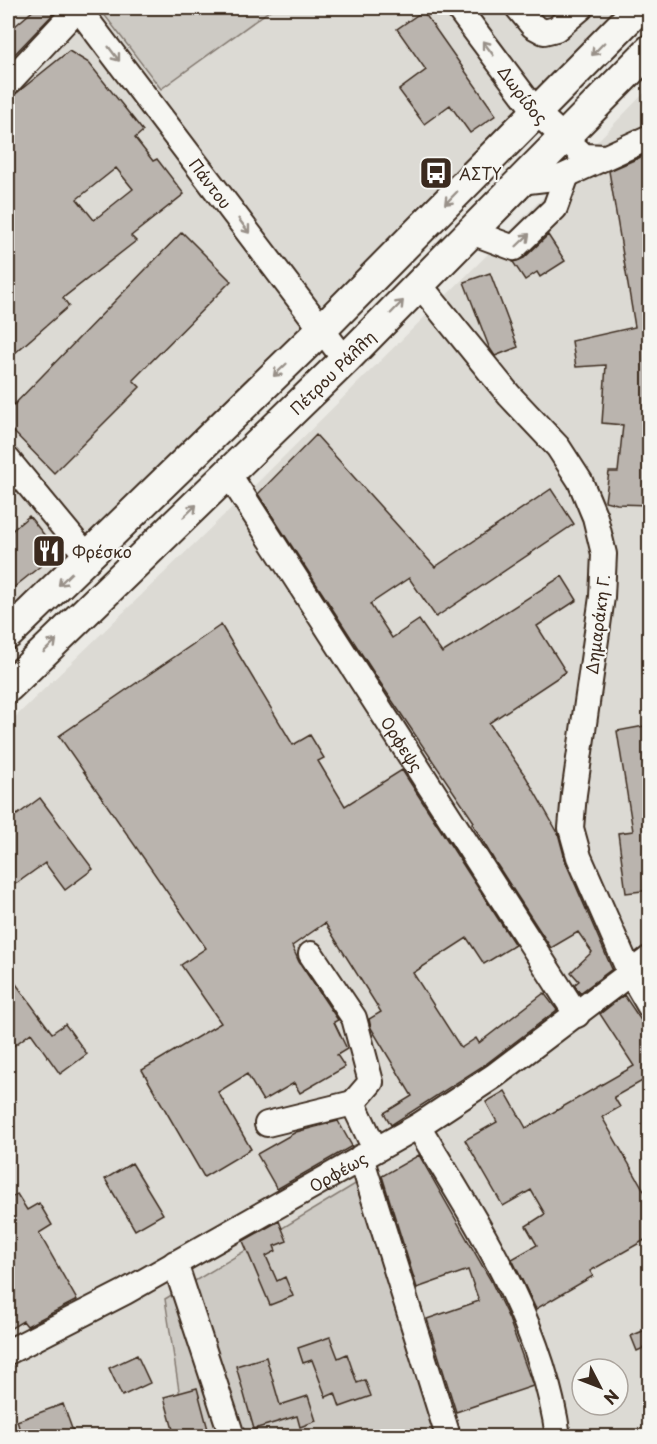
<svg xmlns="http://www.w3.org/2000/svg" width="657" height="1444" viewBox="0 0 657 1444" font-family="'Playpen Sans',sans-serif">
  <style>
    .built { fill: #dcdad4; fill-rule: evenodd }
    .green { fill: #cdcac4; stroke: #847a71; stroke-width: 1.5 }
    .building { fill: #bab4ae; stroke: #3b2a1e; stroke-width: 1.5; fill-rule: evenodd }
    .lines { fill: none; stroke-linecap: round; stroke-linejoin: round }
    .minor-casing { stroke: #3b2a1e; stroke-width: 28 }
    .major-casing { stroke: #3b2a1e; stroke-width: 34 }
    .minor { stroke: #f6f6f2; stroke-width: 24 }
    .major { stroke: #f6f6f2; stroke-width: 30 }
    .oneway { stroke: #989088 }
    .labels { text-anchor: middle; dominant-baseline: central; stroke-width: 4.5; stroke-linejoin: round; paint-order: stroke }
    .street-label { font-size: 16px; fill: #3b2a1e; stroke: #f6f6f2 }
    .poi-label { font-size: 16px; fill: #3b2a1e; stroke: #f6f6f2; text-anchor: start }
  </style>
  <rect width="100%" height="100%" fill="#ebeae5"/>
  <filter id="ink" filterUnits="userSpaceOnUse"><feTurbulence type="fractalNoise" baseFrequency=".0167" numOctaves="2"/><feDisplacementMap in="SourceGraphic" scale="12" xChannelSelector="R" yChannelSelector="G"/><feConvolveMatrix kernelMatrix="1 2 1 2 8 2 1 2 1" color-interpolation-filters="sRGB"/></filter>
  <g filter="url(#ink)">
    <path class="built" d="M8 8H615L382 249 192 439 8 613Z
      M649 88V1436H8V724L253 487 483 259ZM582 1369H618V1405H582Z"/>
    <path class="green" d="M111 8H273L161 89 103 13Z
      M367 1177 445 1436H186L165 1299Z"/>
    <path class="building" d="M36 8H59L8 61V32Z
      M423 11 496 115 470 133 450 105 424 124 399 90 426 70 397 29Z
      M69 51 89 63 143 131 135 138 153 161 157 159 184 194 131 236 136 241 63 298 69 306 8 359V100ZM116 168 133 189 94 220 77 199Z
      M650 153V505L617 504 605 501 609 472H618L623 425 602 423 606 365 576 367 572 341 635 327 609 171Z
      M182 232 231 281 133 380 140 387 54 473 8 426V411Z
      M548 235 565 261 540 277 537 272 525 280 513 262 524 258Z
      M490 273 518 347 495 356 489 347 464 282Z
      M316 435 435 567 551 489 574 524 436 617 409 578 370 604 392 638 419 620 442 653 562 576 577 600 537 626 566 672 489 723 526 777 558 833 566 863 612 969 580 993 574 985 579 981 571 972 592 952 578 932 551 948 494 860 472 823 474 822 385 690 258 494Z
      M29 516 58 552 8 592V534Z
      M221 625 293 745 310 735 324 758 318 761 345 806 402 770 515 945 484 964 467 938 413 973 461 1048 476 1038 479 1043 544 993 557 1010 486 1064 391 1125 384 1113 412 1096 371 1028 369 1019 381 1012 325 923 292 946 299 962 338 1020 334 1022 347 1049 337 1055 345 1067 300 1093 294 1083 263 1101 247 1074 218 1092 251 1149 204 1177 142 1070 221 1023 181 965 206 948 59 736Z
      M650 725V890L626 893 618 833 633 831 617 731Z
      M40 798 93 869 65 890 45 863 17 883H8V803L17 815Z
      M8 973 52 1033 65 1024 87 1054 60 1074 31 1033 8 1050Z
      M624 995 650 1034V1089L644 1080 614 1097 620 1107 602 1117 650 1201V1237L590 1271 593 1276 536 1309 512 1259 537 1245 526 1226 545 1214 531 1190 503 1206 465 1140 497 1122 486 1102 505 1091 526 1128 634 1066 600 1014Z
      M338 1121 352 1146 277 1189 257 1154 296 1132Z
      M419 1155 491 1281 509 1319 533 1386 456 1412 427 1319 479 1301 468 1270 417 1288 382 1176Z
      M132 1163 163 1214 135 1230 105 1179Z
      M17 1194 27 1210 39 1203 52 1225 39 1233 77 1300 27 1326 23 1321 8 1330V1200Z
      M279 1221 287 1241 274 1246 276 1251 266 1256 277 1281 285 1277 293 1296 270 1305 243 1241Z
      M650 1328V1345L637 1351 631 1336Z
      M330 1337 338 1358 347 1354 357 1383 365 1380 371 1396 340 1407 335 1393 326 1397 312 1360 303 1363 298 1348Z
      M137 1355 150 1383 122 1396 109 1368Z
      M266 1357 280 1405 308 1396 316 1421 300 1427 297 1416 254 1429 236 1366Z
      M197 1388 210 1437H175L164 1397Z
      M63 1404 75 1437H22L17 1421Z"/>
    <g class="lines">
      <defs>
        <g id="minor">
          <path id="s1" d="M78 8 345 360"/>
          <path id="s2" d="M458 8 536 112 584 156 605 157"/>
          <path d="M518 8 533 26 544 32 556 29 581 8"/>
          <path d="M8 83 78 8"/>
          <path d="M520 182 562 177 650 137"/>
          <path d="M471 232 514 248 555 208 567 175"/>
          <path d="M419 284 509 395 558 447 580 481 595 517 604 554 602 597 574 794 571 828 579 857 629 971 650 1007"/>
          <path d="M8 460 88 557"/>
          <path id="s3" d="M228 473 577 1015"/>
          <path d="M311 954 354 1018 371 1082 353 1103 375 1149"/>
          <path d="M267 1124 353 1103"/>
          <path d="M418 1126C477 1224 542 1321 558 1436"/>
          <path d="M361 1157 448 1436"/>
          <path d="M175 1263 232 1436"/>
          <path id="s4" d="M8 1352 125 1292 418 1126 494 1076 650 958"/>
        </g>
        <g id="major">
          <path d="M8 634 322 329 639 8"/>
          <path id="s5" d="M8 687 345 360 650 50"/>
        </g>
      </defs>
      <use href="#minor" class="minor-casing"/>
      <use href="#major" class="major-casing"/>
      <use href="#minor" class="minor"/>
      <use href="#major" class="major"/>
    </g>
    <defs><path id="oneway-shaft" d="M-6 0H5M1.5-3L5.5 0L1.5 3" fill="none" stroke-width="1.6" stroke-linecap="round" stroke-linejoin="round" transform="scale(1.5)"/></defs>
    <g class="oneway">
      <use href="#oneway-shaft" transform="translate(488 48) rotate(-127)"/>
      <use href="#oneway-shaft" transform="translate(598 49) rotate(134)"/>
      <use href="#oneway-shaft" transform="translate(114 54) rotate(53)"/>
      <use href="#oneway-shaft" transform="translate(451 198) rotate(134)"/>
      <use href="#oneway-shaft" transform="translate(244 226) rotate(53)"/>
      <use href="#oneway-shaft" transform="translate(523 240) rotate(-44)"/>
      <use href="#oneway-shaft" transform="translate(397 307) rotate(-46)"/>
      <use href="#oneway-shaft" transform="translate(280 370) rotate(136)"/>
      <use href="#oneway-shaft" transform="translate(190 511) rotate(-44)"/>
      <use href="#oneway-shaft" transform="translate(65 579) rotate(136)"/>
      <use href="#oneway-shaft" transform="translate(50 646) rotate(-44)"/>
    </g>
  </g>
  <defs>
    <symbol id="bus-square" viewBox="-11 -11 22 22"><rect x="-9" y="-9" width="18" height="18" rx="4" fill="#3b2a1e" stroke="#f6f6f2"/><path d="M-5-6H5V4H4V6H2V4H-2V6H-4V4H-5ZM-3.5-4V0h7V-4ZM-3.5 1.2v1.5H-2V1.2ZM2 1.2v1.5H3.5V1.2Z" fill="#fff"/></symbol>
    <symbol id="restaurant-square" viewBox="-11 -11 22 22"><rect x="-9" y="-9" width="18" height="18" rx="4" fill="#3b2a1e" stroke="#f6f6f2"/><path d="M-5-6h1v4h1v-4h1v4h1v-4h1v5L-1.5 .5V6h-2V.5L-5-1ZM5-6V6H3V1.5H1.5Q1.5-4 5-6Z" fill="#fff"/></symbol>
  </defs>
  <g fill-rule="evenodd">
    <use href="#bus-square" x="417" y="154" width="38" height="38"/>
    <use href="#restaurant-square" x="30" y="532" width="38" height="38"/>
  </g>
  <g class="labels">
    <g class="street-label">
      <text stroke="none"><textPath href="#s2" startOffset="108">Δωρίδος</textPath></text>
      <text stroke="none"><textPath href="#s1" startOffset="220">Πάντου</textPath></text>
      <text stroke="none"><textPath href="#s5" startOffset="452">Πέτρου Ράλλη</textPath></text>
      <text transform="translate(597 624) rotate(-83)">Δημαράκη Γ.</text>
      <text stroke="none"><textPath href="#s3" startOffset="322">Ορφεψς</textPath></text>
      <text stroke="none"><textPath href="#s4" startOffset="376">Ορφέως</textPath></text>
    </g>
    <g class="poi-label">
      <text x="459" y="173">ΑΣΤΥ</text>
      <text x="72" y="551">Φρέσκο</text>
    </g>
  </g>
  <rect width="657" height="1444" fill="none" stroke="#f6f6f2" stroke-width="30"/>
  <rect x="15" y="15" width="627" height="1414" fill="none" stroke="#3b2a1e" stroke-width="2" filter="url(#ink)"/>
  <g transform="translate(600 1387) rotate(132)"><circle r="28" fill="#f6f6f2" stroke="#aba49d" stroke-width="1.5"/>
  <path d="M0-4.5L10 22L0 15L-10 22Z" fill="#3b2a1e"/>
  <text y="-9" font-size="16" font-weight="bold" text-anchor="middle" fill="#3b2a1e">N</text>
  </g>
</svg>
